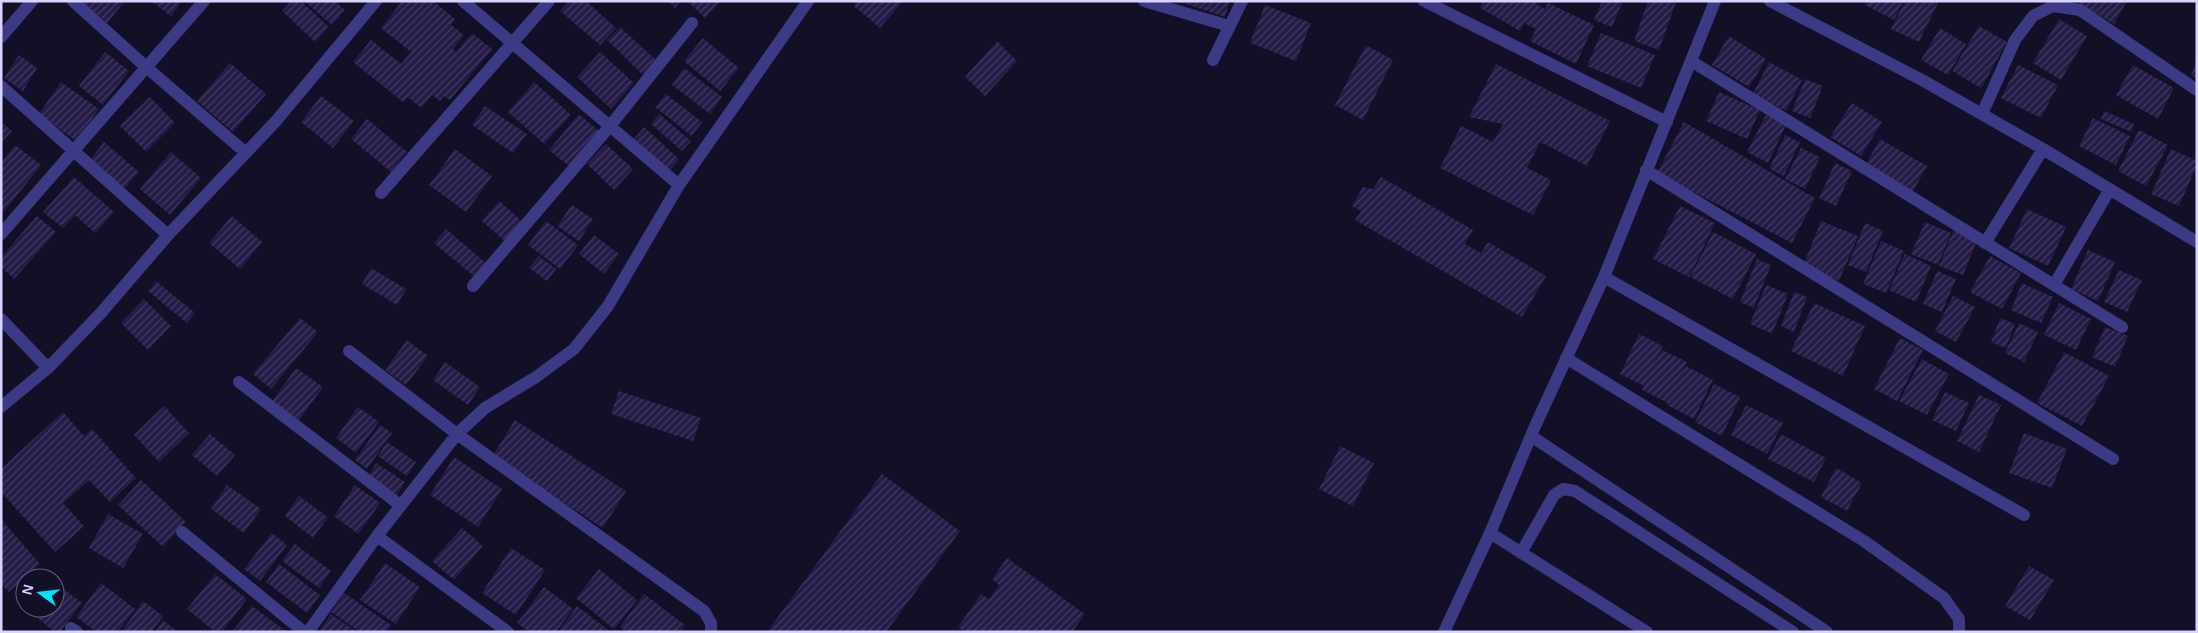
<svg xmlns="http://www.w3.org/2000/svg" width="2198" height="633" viewBox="0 0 2198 633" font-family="Helvetica,sans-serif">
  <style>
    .building { fill: url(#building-hatch) }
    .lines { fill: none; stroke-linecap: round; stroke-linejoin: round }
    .minor { stroke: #3d3a85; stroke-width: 12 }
  </style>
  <defs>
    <pattern id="building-hatch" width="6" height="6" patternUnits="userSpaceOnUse" patternTransform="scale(1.25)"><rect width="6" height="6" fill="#241b47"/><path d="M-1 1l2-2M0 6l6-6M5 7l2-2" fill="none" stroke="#433b63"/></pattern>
  </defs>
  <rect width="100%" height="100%" fill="#130f26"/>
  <path class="building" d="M81 1H125L107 23Z
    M151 1H182L171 16Z
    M291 1H301L329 27 315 42 282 11Z
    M304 1H335L345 10 332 25Z
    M402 1H433L455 19 451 25 464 35 453 49 456 52 472 33 492 49 450 100 444 96 440 101 432 95 421 108 408 97 403 102 353 62 371 40 401 64 411 52 381 28Z
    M569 1H586L616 28 600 45 560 11Z
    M668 1H681L675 8Z
    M687 1H720L705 18Z
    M857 1H903L880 28 854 6Z
    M1177 1H1230L1225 17Z
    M1483 1H1537L1536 4 1545 9 1548 3 1594 25 1576 64 1530 41 1536 29 1524 23 1520 31 1480 8Z
    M1602 1H1623L1612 27 1594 20Z
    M1648 1 1676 2 1659 50 1634 41Z
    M1867 1H1903L1894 20 1865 5Z
    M1905 1H1939L1919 42 1891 29Z
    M2081 1H2127L2114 24 2080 4Z
    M1265 5 1311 23 1296 61 1250 43Z
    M2059 19 2087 36 2061 80 2033 63Z
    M1979 26 2007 42 1981 88 1952 71Z
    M620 27 657 61 643 75 607 40Z
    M1940 28 1966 44 1948 75 1921 60Z
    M1601 33 1655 55 1641 88 1587 66Z
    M1729 36 1766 59 1749 87 1712 65Z
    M703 38 739 68 720 91 684 61Z
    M997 41 1017 61 985 96 965 77Z
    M1366 45 1393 60 1363 120 1335 105Z
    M105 52 129 71 103 105 79 86Z
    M600 52 634 83 611 109 577 77Z
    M19 55 37 68 23 91 4 78Z
    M2196 60H2197V78L2191 76Z
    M1769 62 1802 80 1786 111 1753 94Z
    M230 63 266 94 233 132 197 101Z
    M1496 64 1610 121 1587 166 1540 142 1527 168 1551 180 1533 215 1440 168 1461 126 1493 142 1503 124 1469 117Z
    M2018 65 2058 85 2041 118 2001 98Z
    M2133 65 2174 88 2158 119 2116 95Z
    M684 68 722 97 710 114 672 85Z
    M1805 79 1823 86 1810 118 1792 111Z
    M61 82 99 109 76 141 39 114Z
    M534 82 571 115 544 144 508 112Z
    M1719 92 1760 110 1747 139 1706 121Z
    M666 94 702 122 692 136 655 107Z
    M321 96 354 121 333 148 301 122Z
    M150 97 175 123 146 152 120 126Z
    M1852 103 1882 122 1861 156 1830 137Z
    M485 106 527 134 513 153 472 125Z
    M2104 111 2134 124 2131 132 2101 119Z
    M579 114 600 132 570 167 549 150Z
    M659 114 691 141 682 151 651 124Z
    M1766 115 1786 125 1768 163 1747 152Z
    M2093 118 2130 136 2116 165 2079 146Z
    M367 119 407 152 391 172 351 139Z
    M1 122 12 131 1 143Z
    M1684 122 1815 198 1792 243 1657 173Z
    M644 127 679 159 670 170 634 139Z
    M2139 130 2168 145 2146 186 2118 171Z
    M1785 135 1800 142 1784 176 1769 169Z
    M1880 139 1927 166 1912 193 1865 166Z
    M104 142 139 172 124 189 90 160Z
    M606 144 633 169 614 190 587 164Z
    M15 145 41 165 4 212 1 210V163Z
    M1801 148 1820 157 1805 189 1785 179Z
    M455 149 492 176 466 212 429 185Z
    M2171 149 2197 161V165L2179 206 2151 194Z
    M171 152 201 178 170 215 140 189Z
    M1835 163 1852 171 1836 206 1819 198Z
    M74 177 114 212 95 233 75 215 63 228 43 212Z
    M1381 177 1473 230 1465 244 1481 253 1488 242 1546 276 1522 317 1355 220 1361 211 1352 206 1363 187 1373 189Z
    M499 201 523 222 506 242 482 221Z
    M572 205 593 219 579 241 557 226Z
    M1680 206 1715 223 1689 277 1653 259Z
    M2027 209 2066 227 2048 266 2009 248Z
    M37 216 56 232 14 279 1 267V257Z
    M232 216 262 242 240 269 209 243Z
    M546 221 578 245 560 269 528 245Z
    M1821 221 1858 236 1839 281 1803 266Z
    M1925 222 1951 233 1938 265 1911 254Z
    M1865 223 1883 231 1866 272 1848 265Z
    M446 229 487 264 476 278 434 243Z
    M1954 229 1978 238 1963 275 1939 266Z
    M1713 232 1756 254 1733 299 1690 277Z
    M594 235 619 254 604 274 579 254Z
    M1881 241 1904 251 1886 293 1863 284Z
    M2088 250 2115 262 2098 301 2071 289Z
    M1905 254 1931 266 1916 302 1889 290Z
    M539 256 556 269 547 281 529 268Z
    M1990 256 2021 273 2002 309 1970 292Z
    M1757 259 1771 265 1754 308 1740 302Z
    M371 268 406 289 397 305 362 284Z
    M2119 270 2142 280 2127 312 2104 302Z
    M1937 271 1956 279 1942 312 1923 304Z
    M156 281 195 313 187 323 148 291Z
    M2022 283 2053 297 2041 323 2011 310Z
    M1766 285 1788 294 1772 334 1750 324Z
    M1794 292 1807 297 1794 332 1781 326Z
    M1953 296 1975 307 1956 342 1935 331Z
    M144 299 171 326 148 350 121 323Z
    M1814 303 1865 326 1843 376 1791 351Z
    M2059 303 2091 319 2076 350 2044 335Z
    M300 318 318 332 271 389 253 374Z
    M2000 318 2015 324 2006 348 1991 342Z
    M2019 323 2038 332 2024 362 2005 353Z
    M2105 327 2128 336 2115 367 2092 357Z
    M1639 334 1663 346 1653 367 1662 350 1687 362 1679 378 1686 366 1713 380 1694 419 1667 405 1668 403 1642 390 1644 386 1620 374Z
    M1900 338 1923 350 1897 401 1874 389Z
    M407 340 428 356 406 385 385 370Z
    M2064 352 2109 376 2082 426 2037 403Z
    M1922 359 1949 374 1927 415 1899 401Z
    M445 362 480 387 468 405 433 380Z
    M296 368 323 387 298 422 271 403Z
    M1714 384 1740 397 1722 436 1695 422Z
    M619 391 701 418 693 441 611 414Z
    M1945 392 1969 403 1956 431 1932 420Z
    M1979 395 2001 405 1979 452 1957 441Z
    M1746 405 1783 423 1767 454 1731 435Z
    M164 406 189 433 159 462 134 435Z
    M358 407 379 422 356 453 336 438Z
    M63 412 84 436 92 429 136 478 110 502 89 480 63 503 84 526 55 552 1 492V469Z
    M515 420 626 491 603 528 492 457Z
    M380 425 392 433 367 469 355 460Z
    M2024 433 2067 449 2052 488 2009 473Z
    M210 434 235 455 217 476 192 455Z
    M1781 434 1826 458 1814 482 1768 459Z
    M387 442 416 462 407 476 378 456Z
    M1340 446 1374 463 1353 506 1319 489Z
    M454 457 502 489 478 527 430 495Z
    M376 463 405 482 397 495 368 477Z
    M1836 468 1862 483 1847 511 1821 497Z
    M882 474 960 531 886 632H767Z
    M141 480 186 522 163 547 118 505Z
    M227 485 261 509 244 533 211 509Z
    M355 485 380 503 358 534 334 516Z
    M299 496 328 517 313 538 285 516Z
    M108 514 143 534 123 568 89 548Z
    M1 519 40 564 9 592 1 584Z
    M462 528 483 546 454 580 432 561Z
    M272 533 287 545 260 581 244 569Z
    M295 544 331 571 319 588 282 561Z
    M511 548 545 570 516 615 482 593Z
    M1007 558 1085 614 1072 632H965L958 627 981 594 989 599 999 585 992 579Z
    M385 563 420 587 396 624 360 600Z
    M279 564 320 595 307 613 266 582Z
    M2029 566 2054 580 2030 620 2005 606Z
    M599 569 637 600 614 629 576 598Z
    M215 574 247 599 222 632H215L187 609Z
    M55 582 82 603 60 632H55L22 606 25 602V608H55Z
    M101 583 135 609 118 632H97L76 617Z
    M544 587 573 609 556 632H529L517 623Z
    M344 593 391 625 386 632H360L331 612Z
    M644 594 685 625 680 632H626L620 627Z
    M143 601 163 616 152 632H121Z
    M252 606 287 632H232Z
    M577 606 611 632H558Z
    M331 614 357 632H323L320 630Z
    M163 620 178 632H155Z"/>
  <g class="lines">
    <path class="minor" d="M73 1 145 66 246 153
      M463 1 679 185
      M1144 1 1229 26
      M1424 1 1667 122
      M1770 1 1922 80 2043 149 2197 242
      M1 37 32 1
      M1213 60 1242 1
      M1691 61 2122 327
      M1 86 168 235
      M1982 114 2015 40 2033 16 2053 6 2080 10 2197 90
      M1646 170 2113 459
      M381 193 549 1
      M1 234 204 1
      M1985 243 2043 149
      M1604 277 2024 515
      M2054 285 2110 189
      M473 286 610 126 692 23
      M1 319 48 368
      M349 351 457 434 704 611 711 623V632
      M1566 358 1864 541 1944 598 1959 619V632
      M239 382 400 505
      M1 407 48 368 100 314 168 235 276 121 376 1
      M1531 436 1827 632
      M182 532 304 632
      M1490 533 1647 632
      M377 536 508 632
      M1521 553 1554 495 1563 489 1575 491 1793 632
      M71 628 77 632
      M308 632 377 536 457 434 485 408 536 377 574 349 608 306 679 185 808 1
      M1444 632 1490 533 1536 424 1604 277 1715 1"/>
  </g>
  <rect width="2198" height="633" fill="none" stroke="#d9d4ff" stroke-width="5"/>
  <g transform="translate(40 593) rotate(285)"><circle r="24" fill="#130f26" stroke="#625e7d"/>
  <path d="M0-4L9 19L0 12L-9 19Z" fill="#00e5ff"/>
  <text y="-8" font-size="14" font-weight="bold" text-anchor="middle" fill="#d9d4ff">N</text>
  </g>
</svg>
